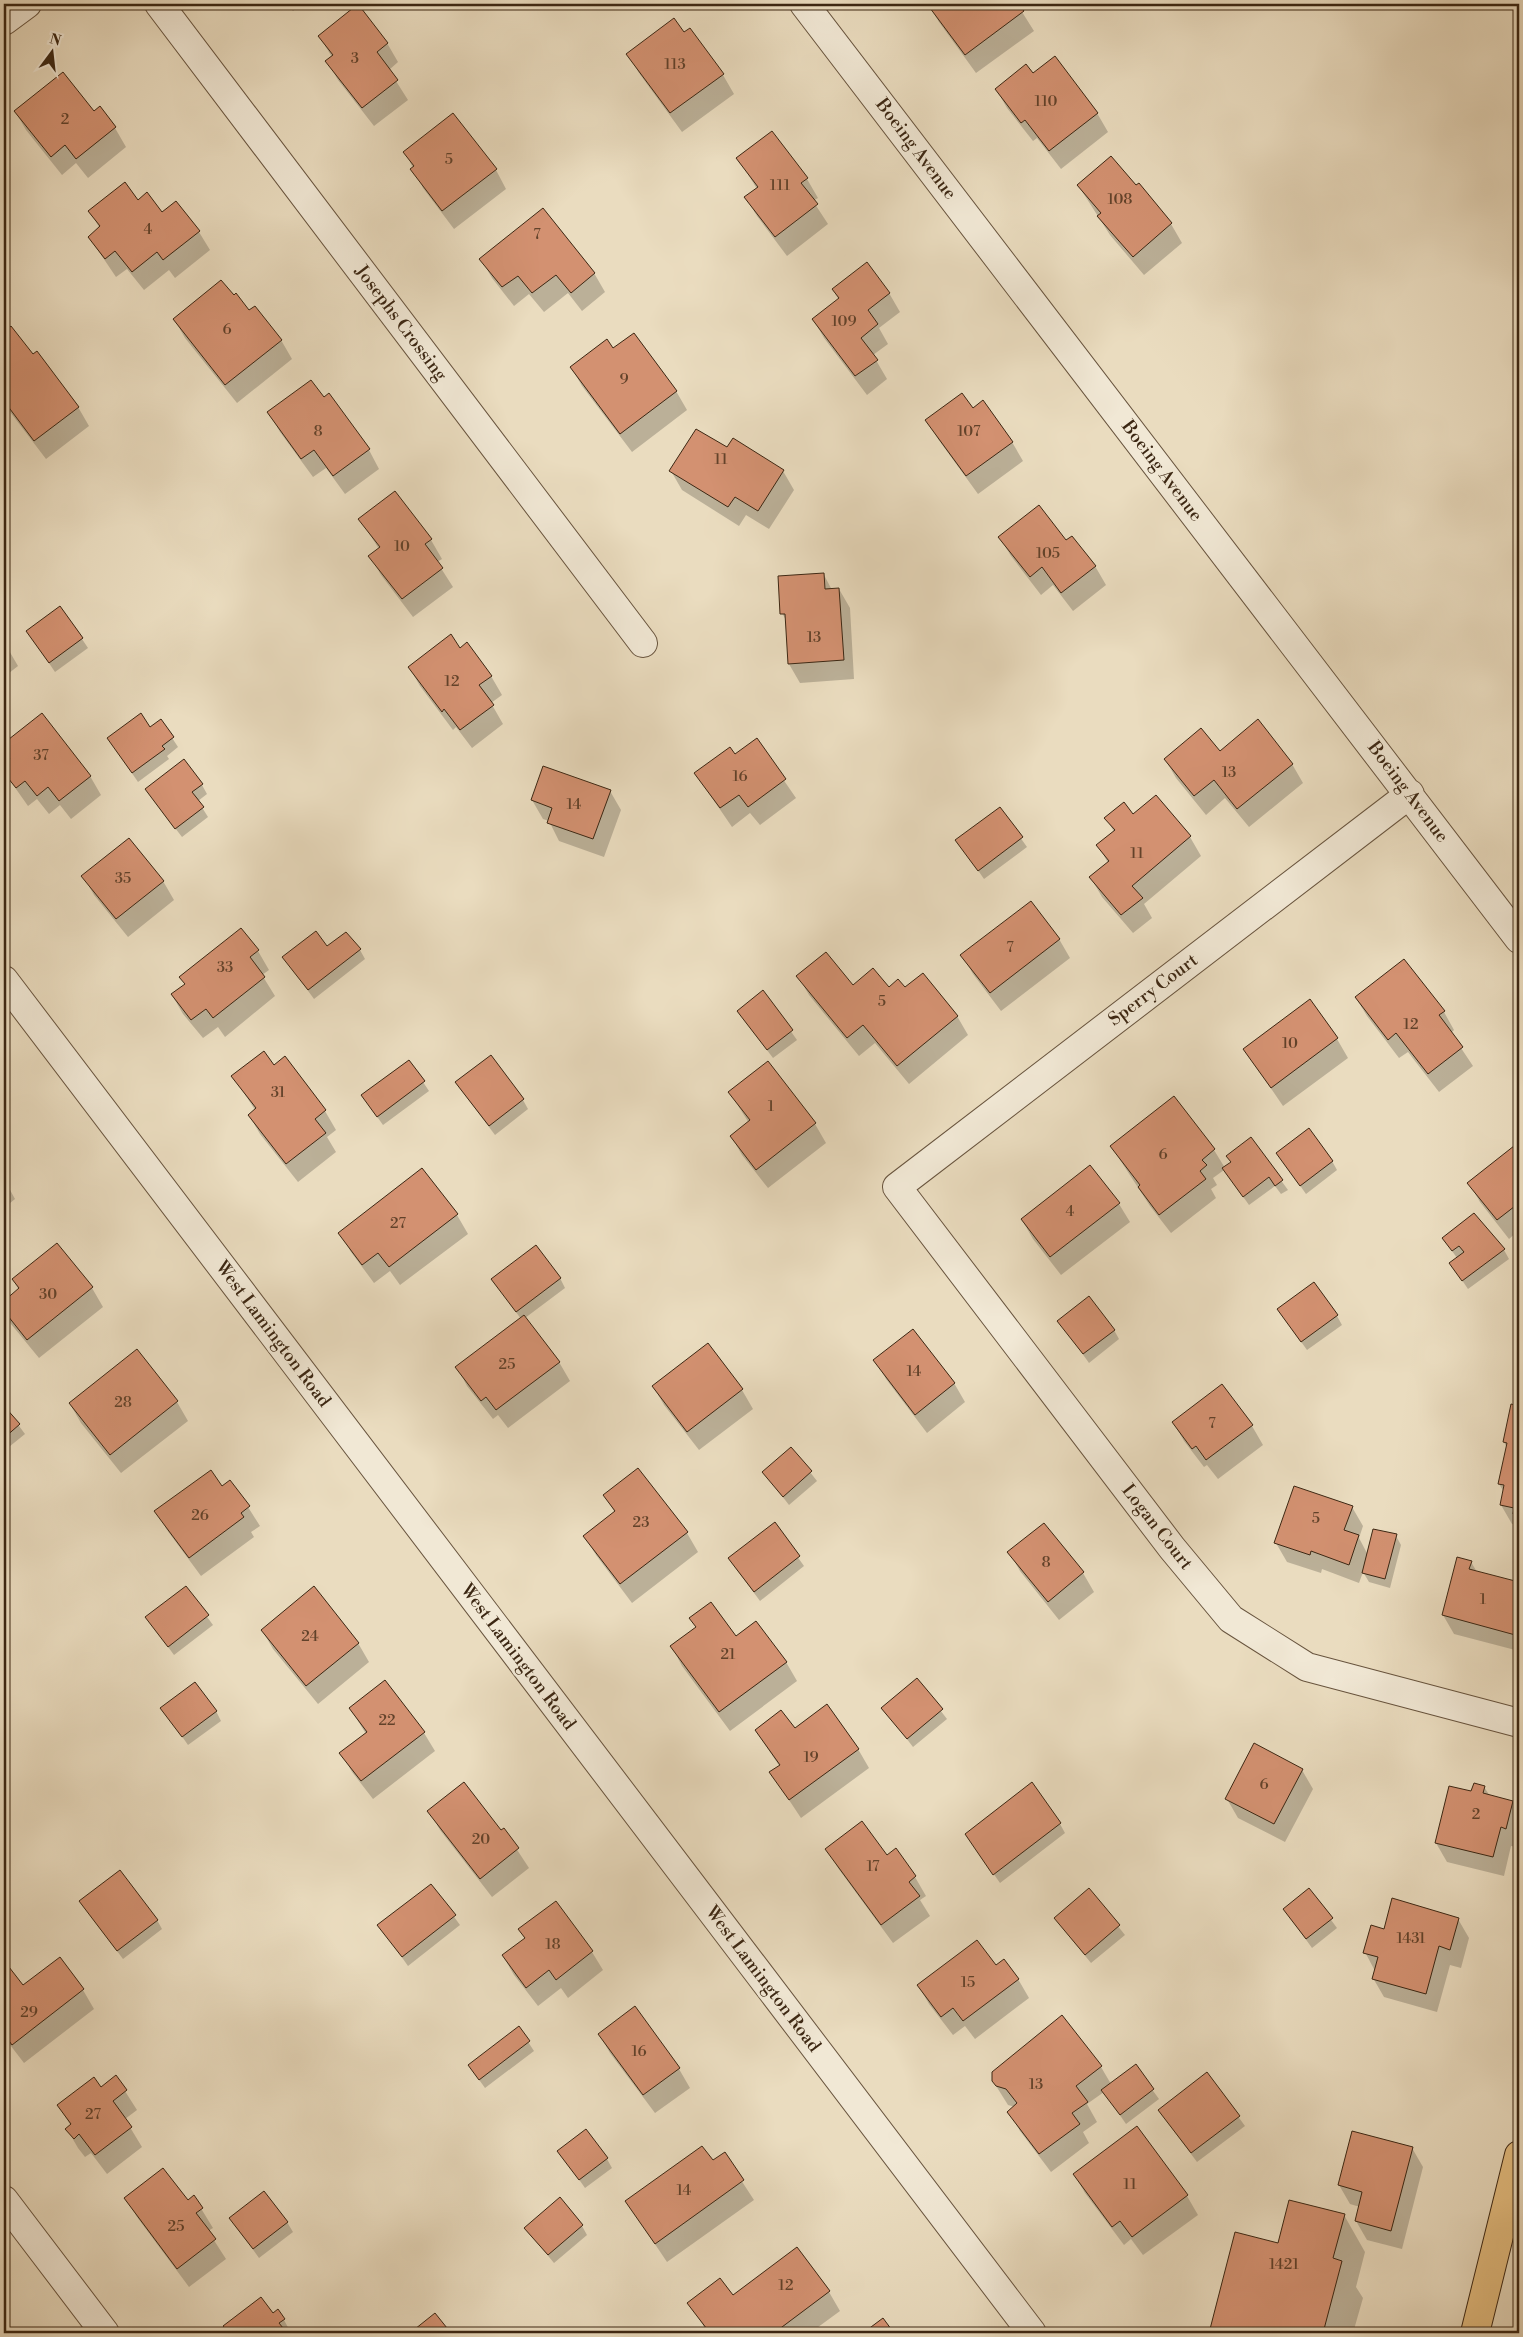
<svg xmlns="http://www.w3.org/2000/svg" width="1523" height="2337" viewBox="0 0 1523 2337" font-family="'Libre Bodoni',serif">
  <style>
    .shadow { fill: #0003 }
    .building { fill: #d39171; stroke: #3c2713 }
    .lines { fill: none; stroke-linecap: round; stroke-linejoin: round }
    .minor-casing { stroke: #68543e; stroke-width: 30 }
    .major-casing { stroke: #3c2713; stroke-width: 30 }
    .minor { stroke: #f1e8d5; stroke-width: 28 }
    .major { stroke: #e5be80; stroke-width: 28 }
    .labels { text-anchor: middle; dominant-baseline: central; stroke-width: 5; stroke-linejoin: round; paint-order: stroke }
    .number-label { font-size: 15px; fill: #62422a }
    .street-label { font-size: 18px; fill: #3c2713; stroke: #f1e8d5 }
  </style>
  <rect width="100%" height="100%" fill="#eadcbf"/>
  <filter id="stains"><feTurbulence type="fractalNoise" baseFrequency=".004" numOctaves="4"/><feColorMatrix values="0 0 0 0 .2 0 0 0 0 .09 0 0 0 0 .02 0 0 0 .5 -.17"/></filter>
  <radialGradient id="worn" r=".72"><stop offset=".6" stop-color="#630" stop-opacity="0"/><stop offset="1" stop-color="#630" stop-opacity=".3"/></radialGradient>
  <path class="shadow" d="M287 4H301L293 11Z
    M928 4H1017L1034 31 976 73 939 22Z
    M684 34 723 75 734 94 682 132 639 73 628 54Z
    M319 36 387 43 398 62 389 70 408 100 374 126 338 80 327 61 332 57Z
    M1033 75 1097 113 1108 132 1061 169 1037 138 1033 141 1007 108 996 89Z
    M100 108 115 128 126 147 88 178 76 163 62 175 26 130 15 111 93 112Z
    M772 133 807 179 818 198 813 201 828 224 787 256 757 216 746 198 757 189 738 158Z
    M405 152 496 170 506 189 454 229 423 188Z
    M1138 184 1171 224 1182 243 1144 275 1110 235 1078 185 1136 186Z
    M138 201 199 232 210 250 175 278 169 270 144 290 127 269 116 277 89 237 100 229 90 211Z
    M481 259 594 273 605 292 582 311 568 293 544 312 529 294 514 306 492 278Z
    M833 290 889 293 900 312 879 328 888 344 873 355 887 379 867 395 824 338 813 319 839 300Z
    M249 312 281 340 292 359 237 403 185 338 174 319Z
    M11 327 33 356 78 407 89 426 46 459 4 404V333Z
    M634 334 676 391 687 410 632 452 582 386 571 367 613 350Z
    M329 395 369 450 379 469 345 494 326 468 313 477 280 432 269 413 324 399Z
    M972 410 1012 442 1023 461 978 494 938 439 927 420Z
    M727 449 783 471 794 490 769 529 746 515 739 526 682 490 671 471Z
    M395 493 431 540 442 559 437 562 453 587 413 617 381 575 370 556 379 549 360 519Z
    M1000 538 1066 542 1095 566 1106 585 1073 611 1053 585 1041 595 1011 556Z
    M824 575 832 590 839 589 850 608 854 679 800 683 789 664 787 622 782 613Z
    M28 632 82 639 88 648 55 672Z
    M4 642 18 666 4 677Z
    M460 650 491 676 502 695 491 703 503 724 472 748 456 727 453 730 420 686 409 667Z
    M42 715 90 776 101 795 71 819 60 805 49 814 37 799 28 806 4 772V765L10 761 4 751V745Z
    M161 721 178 747 167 756 169 759 138 782 108 738 150 728Z
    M756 740 796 798 760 825 750 813 732 827 695 773 734 756Z
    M1220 753 1292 764 1303 783 1249 827 1225 798 1206 815 1176 778 1165 759Z
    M202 785 207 794 198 801 208 817 182 837 152 798Z
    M610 791 621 810 604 857 559 841 549 821 543 819 532 800Z
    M1155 797 1190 837 1201 856 1144 904 1152 918 1133 933 1102 897 1091 878 1108 863 1098 845 1114 832 1106 818 1133 816Z
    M1000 809 1027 847 984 879 957 840Z
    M83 876 163 881 174 900 128 937 94 895Z
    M1059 939 1070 958 1001 1011 973 974 962 955Z
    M327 948 360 950 365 959 314 999 284 958Z
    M258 951 269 970 262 975 275 996 225 1037 218 1027 203 1038 183 1014 172 995Z
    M798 976 853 986 905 989 957 1016 968 1035 909 1084 875 1043 859 1056 809 995Z
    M763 992 797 1040 773 1058 744 1020Z
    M1356 998 1444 1012 1454 1030 1451 1033 1473 1066 1439 1092 1408 1052 1399 1058 1367 1016Z
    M1337 1039 1348 1058 1283 1106 1244 1049Z
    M285 1058 325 1111 336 1130 327 1137 336 1152 298 1182 260 1134 249 1115 255 1110 233 1076 274 1066Z
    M409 1061 429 1091 383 1125 368 1104Z
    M768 1062 815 1124 826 1143 768 1188 742 1155 731 1136 749 1123 730 1093Z
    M456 1083 523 1100 528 1109 495 1135Z
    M1173 1098 1214 1150 1225 1168 1232 1162 1251 1139 1288 1190 1281 1194 1275 1186 1249 1205 1224 1170 1213 1178 1217 1185 1211 1189 1216 1198 1171 1233 1150 1206 1111 1146Z
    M1519 1143V1230L1509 1239 1480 1202 1469 1183Z
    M1277 1153 1332 1161 1337 1170 1306 1194Z
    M4 1179 15 1199 4 1208Z
    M1119 1204 1130 1222 1061 1275 1033 1239 1022 1220Z
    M457 1215 468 1234 400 1285 390 1271 374 1283 351 1252 340 1233Z
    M1443 1238 1504 1250 1509 1259 1468 1289 1451 1264 1457 1258Z
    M560 1278 565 1288 525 1318 559 1362 570 1381 508 1428 498 1415 493 1419 467 1386 457 1367 521 1319 493 1280Z
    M13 1280 92 1288 103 1307 39 1358 11 1324 4 1311V1302L19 1290Z
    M1337 1316 1342 1325 1307 1350 1284 1318Z
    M1059 1321 1114 1330 1119 1339 1089 1363Z
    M708 1345 742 1390 753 1409 699 1450 664 1405 653 1386Z
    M137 1351 177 1402 188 1421 121 1473 81 1423 70 1404Z
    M875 1360 954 1383 965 1402 927 1433 886 1379Z
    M1512 1406 1519 1408V1525L1512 1524 1501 1505 1504 1492 1499 1484 1507 1448 1504 1442Z
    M5 1407 25 1434 4 1451V1408Z
    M1173 1422 1252 1426 1263 1445 1218 1479 1207 1465 1204 1467 1184 1441Z
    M791 1448 817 1481 789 1505 764 1473Z
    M222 1487 236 1488 260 1526 251 1532 254 1537 201 1576 167 1530 156 1511Z
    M605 1495 687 1533 698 1552 632 1603 596 1555 585 1537 615 1513Z
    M1352 1507 1363 1526 1359 1538 1368 1555 1396 1536 1401 1545 1390 1588 1369 1582 1363 1572 1359 1583 1322 1569 1321 1573 1287 1562 1276 1543Z
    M774 1524 804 1566 760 1601 729 1559Z
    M1044 1524 1083 1573 1094 1592 1059 1620 1020 1571 1009 1552Z
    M1471 1562 1477 1572 1519 1583V1651L1454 1634 1443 1615Z
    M185 1587 213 1625 174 1655 146 1617Z
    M697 1628 736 1637 786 1662 797 1681 730 1731 682 1666 672 1647Z
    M262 1630 358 1643 369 1662 318 1704 273 1649Z
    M917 1680 947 1719 913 1747 883 1708Z
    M162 1708 216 1711 221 1721 188 1745Z
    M350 1708 424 1733 435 1751 373 1799 352 1772 341 1753 366 1734Z
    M794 1730 858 1749 869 1768 801 1818 771 1773 780 1767 756 1731Z
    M1302 1770 1313 1789 1285 1842 1238 1818 1227 1799Z
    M1484 1787 1490 1796 1513 1802 1519 1814V1838L1517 1847 1511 1846 1504 1876 1447 1862 1436 1843 1472 1792Z
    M429 1811 501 1832 504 1830 529 1868 492 1897 440 1830Z
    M1060 1824 1065 1833 1000 1883 972 1843Z
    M827 1849 887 1857 915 1877 926 1896 920 1900 930 1916 893 1943 838 1868Z
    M431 1885 460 1925 408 1966 379 1925Z
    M1089 1890 1125 1935 1091 1963 1055 1919Z
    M1309 1890 1337 1928 1312 1948 1284 1909Z
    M86 1910 157 1920 162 1929 123 1959Z
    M1458 1919 1469 1938 1461 1968 1450 1965 1437 2012 1384 1997 1373 1978 1375 1971 1365 1952 1385 1930Z
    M519 1930 592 1952 603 1970 568 1998 561 1988 538 2006 514 1975 503 1956 525 1939Z
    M995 1966 1018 1979 1029 1998 975 2039 965 2026 953 2035 929 2004 918 1985Z
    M9 1968 23 1987 83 1990 94 2009 24 2063 4 2037V1972Z
    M635 2008 679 2069 690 2088 655 2113 610 2053 599 2034Z
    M519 2028 534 2051 485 2088 475 2074Z
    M1135 2066 1159 2099 1126 2124 1104 2092 1087 2104 1097 2122 1083 2132 1089 2143 1051 2172 1020 2131 1009 2112 1015 2107 1008 2105 993 2081 1101 2067 1111 2084Z
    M1207 2074 1245 2126 1197 2162 1159 2111Z
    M116 2077 137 2110 125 2119 142 2147 107 2174 91 2153 85 2157 78 2148 67 2129 71 2126 58 2105 101 2089Z
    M1412 2148 1423 2167 1402 2249 1367 2240 1356 2221 1360 2207 1350 2204 1339 2185Z
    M559 2151 607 2159 612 2168 585 2188Z
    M724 2154 754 2200 667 2262 626 2201 713 2162Z
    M1074 2174 1187 2196 1198 2215 1143 2255 1131 2239 1124 2245 1085 2193Z
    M194 2197 213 2228 208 2231 226 2259 189 2287 137 2217 126 2198 187 2202Z
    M1344 2215 1365 2252 1356 2287 1363 2298 1353 2333H1209L1235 2233 1279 2244Z
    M230 2218 287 2222 293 2232 259 2258Z
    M582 2226 587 2235 554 2263 525 2228Z
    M797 2248 829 2292 840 2311 810 2333H708L689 2303 732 2297Z
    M273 2315 284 2320 291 2333H229L225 2326Z"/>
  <path class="building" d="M358 4 388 43 377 52 398 80 362 108 325 61 333 55 318 36Z
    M927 4H1019L1024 11 965 55Z
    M674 18 684 32 690 28 724 74 670 113 626 54Z
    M1055 56 1098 113 1049 151 1025 120 1021 123 995 89 1026 64 1033 73Z
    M63 72 94 111 100 106 116 127 76 159 65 145 51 157 14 111Z
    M453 113 497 169 442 211 410 169 414 166 403 152Z
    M772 131 808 178 801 183 818 204 775 237 744 197 758 187 736 158Z
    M1111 156 1136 185 1139 183 1172 223 1133 257 1097 216 1101 213 1077 185Z
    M125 182 138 200 147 192 162 212 176 201 200 231 163 260 157 252 132 272 115 251 105 259 88 237 100 226 88 211Z
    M543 208 595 273 571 293 556 275 532 293 518 276 502 287 479 259Z
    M867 262 890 293 868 310 878 324 861 338 878 360 855 376 812 319 839 298 832 289Z
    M221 280 234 295 236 293 249 310 255 306 282 340 225 385 173 319Z
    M11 326 33 354 37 351 79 407 34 441 4 401V332Z
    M634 333 677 391 620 434 570 367 607 339 613 348Z
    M311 380 324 397 329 393 370 449 333 476 314 450 301 459 267 412Z
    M962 393 973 408 983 400 1013 442 966 476 925 420Z
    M696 429 727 447 733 438 784 470 758 511 735 497 728 507 669 471Z
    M395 491 432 539 425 544 443 568 402 599 368 556 380 547 358 519Z
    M1039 505 1066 540 1072 536 1096 566 1061 593 1042 567 1030 577 998 537Z
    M824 573 825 589 839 588 844 660 788 664 785 614H780L778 576Z
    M60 606 83 638 49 663 26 631Z
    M451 634 460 648 467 642 492 676 479 685 494 705 460 730 444 709 442 712 408 667Z
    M42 713 91 776 59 801 48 787 37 796 25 781 16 788 4 773V763L10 759 4 752V743Z
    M141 713 150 727 161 719 174 737 162 746 165 749 132 773 107 738Z
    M1258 719 1293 764 1237 809 1214 780 1194 796 1164 759 1201 728 1220 751Z
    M757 738 786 779 748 807 739 795 720 808 694 773 730 747 735 754Z
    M184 759 203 784 192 792 204 807 175 829 145 789Z
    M543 766 611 790 593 839 547 823 552 808 531 800Z
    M1156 795 1191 836 1132 886 1143 898 1121 915 1089 877 1109 861 1096 845 1115 830 1104 818 1124 802 1133 814Z
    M1000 807 1023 837 978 871 955 840Z
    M129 838 164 881 116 919 81 876Z
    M1031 901 1060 939 990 993 960 955Z
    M241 928 259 950 250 957 265 977 213 1018 206 1009 191 1020 171 994 185 984 179 977Z
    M316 931 327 946 346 932 361 949 308 990 282 957Z
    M826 952 853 985 873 968 889 987 898 979 905 987 923 973 958 1016 897 1066 863 1025 847 1038 796 976Z
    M1404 959 1445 1011 1439 1015 1463 1047 1428 1074 1396 1033 1388 1040 1355 997Z
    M763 990 793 1030 767 1050 737 1011Z
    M1310 999 1338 1038 1271 1088 1243 1049Z
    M264 1051 274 1065 285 1056 326 1110 315 1119 326 1133 286 1164 248 1115 256 1108 231 1076Z
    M491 1055 524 1099 489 1126 455 1082Z
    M409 1060 425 1081 377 1117 361 1095Z
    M768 1061 816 1123 756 1170 730 1136 750 1120 728 1092Z
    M1174 1096 1215 1149 1202 1160 1207 1165 1200 1171 1206 1179 1159 1215 1138 1187 1140 1185 1110 1146Z
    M1309 1128 1333 1161 1300 1186 1276 1153Z
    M1251 1137 1283 1180 1275 1186 1269 1177 1243 1197 1222 1168 1231 1162 1226 1156Z
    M1519 1142V1203L1497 1220 1467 1183Z
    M1090 1165 1120 1203 1050 1257 1021 1219Z
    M422 1168 458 1214 389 1267 378 1253 362 1265 338 1233Z
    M1474 1213 1505 1249 1462 1281 1449 1263 1464 1252 1459 1246 1452 1251 1442 1238Z
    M57 1243 93 1287 27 1340 4 1311V1301L19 1288 12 1279Z
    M536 1245 561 1278 516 1312 491 1279Z
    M1314 1282 1338 1315 1301 1342 1277 1309Z
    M1089 1296 1115 1330 1083 1354 1057 1321Z
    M524 1315 560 1362 496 1410 486 1397 481 1401 455 1367Z
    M913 1329 955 1383 915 1415 873 1360Z
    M708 1343 743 1389 687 1432 652 1386Z
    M137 1349 178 1401 110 1455 69 1403Z
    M1222 1384 1253 1425 1206 1460 1196 1446 1192 1449 1172 1422Z
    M1511 1404 1519 1406V1516L1513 1514 1514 1508 1500 1505 1504 1485 1498 1484 1507 1443 1503 1442Z
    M4 1406 20 1424 4 1438Z
    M791 1447 812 1471 783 1497 762 1472Z
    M638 1468 688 1532 620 1584 583 1536 615 1511 603 1495Z
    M211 1470 222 1486 230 1480 250 1506 241 1513 244 1517 189 1558 154 1511Z
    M1294 1486 1353 1506 1344 1530 1359 1535 1349 1565 1311 1551 1310 1555 1274 1543Z
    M775 1522 800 1556 754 1592 728 1558Z
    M1044 1523 1084 1572 1048 1602 1007 1552Z
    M1373 1529 1397 1534 1385 1579 1362 1573Z
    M1457 1557 1472 1561 1469 1569 1519 1582V1636L1442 1615Z
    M186 1586 209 1615 168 1647 145 1617Z
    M314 1586 359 1643 306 1686 261 1630Z
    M711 1602 736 1636 756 1621 787 1662 719 1712 670 1646 696 1627 689 1618Z
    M917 1678 943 1709 907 1739 881 1708Z
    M385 1680 425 1732 361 1781 339 1753 367 1732 349 1708Z
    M195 1682 217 1711 182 1737 160 1708Z
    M827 1704 859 1749 789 1800 769 1772 780 1765 755 1730 781 1710 795 1728Z
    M1254 1743 1303 1769 1274 1824 1225 1799Z
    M464 1782 501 1830 504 1828 519 1848 480 1879 427 1811Z
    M1032 1782 1061 1823 993 1875 965 1834Z
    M1474 1783 1485 1786 1483 1793 1513 1801 1506 1829 1501 1827 1493 1857 1435 1843 1449 1786 1471 1791Z
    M862 1821 887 1855 896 1848 916 1876 909 1882 920 1896 881 1925 825 1849Z
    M120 1870 158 1920 117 1951 79 1901Z
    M431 1884 456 1915 402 1957 377 1925Z
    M1089 1888 1120 1925 1085 1955 1054 1918Z
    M1309 1888 1333 1918 1306 1939 1283 1909Z
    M1392 1898 1459 1918 1450 1950 1439 1946 1426 1994 1372 1979 1378 1957 1363 1953 1371 1925 1384 1929Z
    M556 1901 593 1951 556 1980 549 1970 526 1988 502 1955 525 1938 518 1929Z
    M977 1940 996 1965 1004 1959 1019 1979 963 2021 953 2008 941 2017 917 1985Z
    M60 1957 84 1989 12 2045 4 2034V1970L9 1967 23 1985Z
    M635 2006 680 2068 643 2095 598 2034Z
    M1062 2015 1102 2066 1076 2086 1088 2102 1072 2113 1080 2124 1039 2154 1007 2112 1017 2103 1006 2089 996 2086 992 2081V2072Z
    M519 2026 530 2041 479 2080 468 2065Z
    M1136 2064 1154 2089 1120 2115 1101 2090Z
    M1207 2072 1240 2116 1191 2153 1158 2110Z
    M116 2075 127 2090 113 2101 132 2127 95 2155 79 2134 74 2139 65 2129 71 2124 57 2105 94 2077 101 2087Z
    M1137 2126 1188 2195 1132 2237 1120 2221 1112 2227 1073 2174Z
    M586 2129 608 2158 579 2180 557 2151Z
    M1352 2131 1413 2147 1391 2231 1355 2221 1362 2192 1338 2185Z
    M702 2146 713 2160 725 2152 744 2180 655 2244 625 2201Z
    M163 2168 188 2200 194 2195 203 2208 196 2213 216 2239 177 2269 124 2198Z
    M264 2191 288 2222 253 2249 229 2218Z
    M560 2197 583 2225 548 2255 524 2228Z
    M1289 2200 1345 2214 1333 2258 1342 2261 1323 2333H1209L1235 2232 1278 2243Z
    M797 2247 830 2291 774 2333H710L687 2303 720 2278 733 2295Z
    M261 2297 273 2313 278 2309 285 2319 279 2323 287 2333H229L223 2326Z
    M435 2313 451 2333H410Z
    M883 2318 894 2333H863Z"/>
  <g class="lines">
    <defs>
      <path id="minor" d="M159 4 643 643
        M804 4 1519 939
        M4 21 27 4
        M1410 794 897 1187 1172 1548 1231 1619 1307 1667 1519 1723
        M4 980 1032 2333
        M4 2200 105 2333"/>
      <path id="major" d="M1475 2333 1519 2155"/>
    </defs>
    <use href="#minor" class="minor-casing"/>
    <use href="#major" class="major-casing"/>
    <use href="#minor" class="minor"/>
    <use href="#major" class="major"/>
  </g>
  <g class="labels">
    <g class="number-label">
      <text x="355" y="58">3</text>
      <text x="675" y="64">113</text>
      <text x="1046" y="101">110</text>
      <text x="65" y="119">2</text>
      <text x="449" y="159">5</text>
      <text x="780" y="185">111</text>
      <text x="1120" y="199">108</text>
      <text x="148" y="229">4</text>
      <text x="537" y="234">7</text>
      <text x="844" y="321">109</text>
      <text x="227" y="329">6</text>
      <text x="624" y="379">9</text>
      <text x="318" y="431">8</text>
      <text x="969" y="431">107</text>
      <text x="721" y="459">11</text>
      <text x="402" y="546">10</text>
      <text x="1048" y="553">105</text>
      <text x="814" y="637">13</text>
      <text x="452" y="681">12</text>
      <text x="41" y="755">37</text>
      <text x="1229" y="772">13</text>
      <text x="740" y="776">16</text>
      <text x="574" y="804">14</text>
      <text x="1137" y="853">11</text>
      <text x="123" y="878">35</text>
      <text x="1010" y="947">7</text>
      <text x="225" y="967">33</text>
      <text x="882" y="1001">5</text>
      <text x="1411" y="1024">12</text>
      <text x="1290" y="1043">10</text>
      <text x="278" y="1092">31</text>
      <text x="771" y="1106">1</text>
      <text x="1163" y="1154">6</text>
      <text x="1070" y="1211">4</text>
      <text x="398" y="1223">27</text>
      <text x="48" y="1294">30</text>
      <text x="507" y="1364">25</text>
      <text x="914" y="1371">14</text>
      <text x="123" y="1402">28</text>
      <text x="1212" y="1423">7</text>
      <text x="200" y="1515">26</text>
      <text x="1316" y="1518">5</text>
      <text x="641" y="1522">23</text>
      <text x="1046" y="1562">8</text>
      <text x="1483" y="1599">1</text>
      <text x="310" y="1636">24</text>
      <text x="728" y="1654">21</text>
      <text x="387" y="1720">22</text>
      <text x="811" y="1757">19</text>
      <text x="1264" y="1784">6</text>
      <text x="1476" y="1814">2</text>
      <text x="481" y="1839">20</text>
      <text x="873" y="1866">17</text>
      <text x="1411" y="1938">1431</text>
      <text x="553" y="1944">18</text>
      <text x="968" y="1982">15</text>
      <text x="29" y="2012">29</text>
      <text x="639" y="2051">16</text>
      <text x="1036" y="2084">13</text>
      <text x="93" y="2114">27</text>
      <text x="1130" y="2184">11</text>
      <text x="684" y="2190">14</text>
      <text x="176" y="2226">25</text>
      <text x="1284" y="2264">1421</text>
      <text x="786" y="2285">12</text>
    </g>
    <g class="street-label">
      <text transform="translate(916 149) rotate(53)">Boeing Avenue</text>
      <text transform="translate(401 323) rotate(53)">Josephs Crossing</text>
      <text transform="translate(1162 471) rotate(53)">Boeing Avenue</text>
      <text transform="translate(1408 792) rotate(53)">Boeing Avenue</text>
      <text transform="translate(1153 990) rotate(-37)">Sperry Court</text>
      <text transform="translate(273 1334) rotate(53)">West Lamington Road</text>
      <text transform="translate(1157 1527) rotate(52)">Logan Court</text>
      <text transform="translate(518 1657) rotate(53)">West Lamington Road</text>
      <text transform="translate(763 1979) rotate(53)">West Lamington Road</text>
    </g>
  </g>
  <rect width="1523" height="2337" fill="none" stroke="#eadcbf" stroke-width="20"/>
  <rect x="5" y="5" width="1513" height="2327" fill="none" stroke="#3c2713" stroke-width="2.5"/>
  <rect x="10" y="10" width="1503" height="2317" fill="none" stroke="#3c2713"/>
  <g transform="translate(52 52) rotate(15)" stroke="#f1e8d5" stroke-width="4" paint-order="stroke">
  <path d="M0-4L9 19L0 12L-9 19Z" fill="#3c2713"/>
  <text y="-8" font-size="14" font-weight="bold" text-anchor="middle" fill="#3c2713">N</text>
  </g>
  <rect width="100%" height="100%" filter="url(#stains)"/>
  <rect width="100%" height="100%" fill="url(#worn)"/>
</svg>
